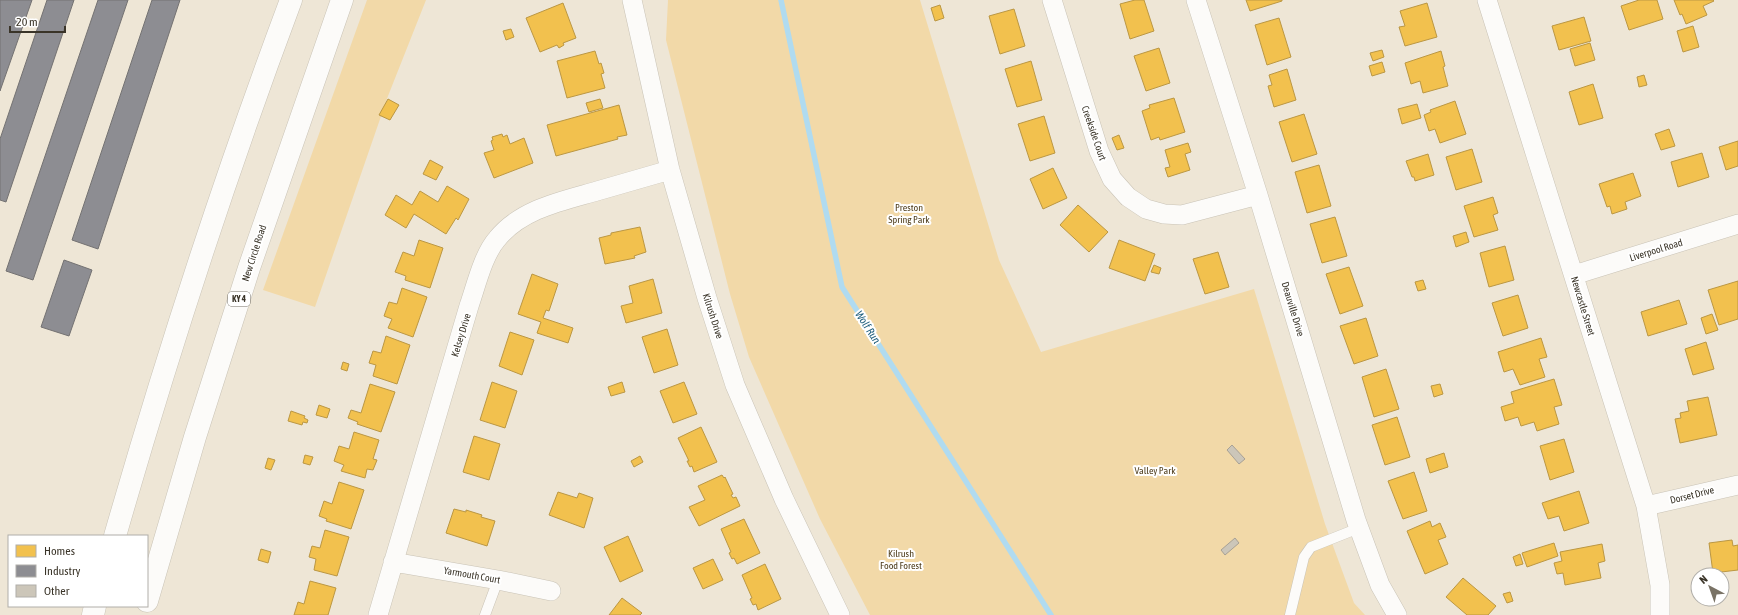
<svg xmlns="http://www.w3.org/2000/svg" width="1738" height="615" viewBox="0 0 1738 615" font-family="'Asap Condensed',sans-serif">
  <style>
    .green { fill: #f2d9a8 }
    .homes { fill: #f2c14e; stroke: #bb9743 }
    .industry { fill: #8d8d92; stroke: #747272 }
    .lines { fill: none; stroke-linecap: round; stroke-linejoin: round }
    .stream { stroke: #b0dbf0; stroke-width: 5.5 }
    .building { fill: #ccc6b9; stroke: #a8a195 }
    .lane-casing { stroke: #c9c3b6; stroke-width: 11 }
    .street-casing { stroke: #c9c3b6; stroke-width: 20 }
    .highway-casing { stroke: #c9c3b6; stroke-width: 23 }
    .lane { stroke: #fcfbf9; stroke-width: 10 }
    .street { stroke: #fcfbf9; stroke-width: 19 }
    .highway { stroke: #fcfbf9; stroke-width: 22 }
    .labels { text-anchor: middle; dominant-baseline: central; stroke-width: 4; stroke-linejoin: round; paint-order: stroke }
    .shield { fill: #fff; stroke: #757168; stroke-width: 1 }
    .shield-label { font-size: 9px; font-weight: bold; fill: #3a3428 }
    .street-label { font-size: 10px; fill: #3a3428; stroke: #fff }
    .park-label { font-size: 10px; fill: #4f3e1d; stroke: #fff }
    .water-label { font-size: 11px; font-style: italic; fill: #1f5e7d; stroke: #fff }
  </style>
  <rect width="100%" height="100%" fill="#eee6d6"/>
  <path class="green" d="M367 0H426L388 96 315 307 263 290Z
    M668 0H920L999 260 1041 352 1254 289 1325 524 1354 603 1365 615H870L820 519 749 357 730 294 666 40Z"/>
  <path class="homes" d="M1135 0H1144L1154 31 1130 39 1120 4Z
    M1246 0H1282V1L1250 11Z
    M1639 0H1657L1663 19 1629 30 1621 6Z
    M1674 0H1713L1714 1 1703 6 1707 15 1686 24 1682 14 1680 15Z
    M563 3 576 38 563 43 564 45 559 48 557 45 540 52 526 18Z
    M1427 3 1437 37 1405 46 1399 27 1405 26 1400 11Z
    M940 5 944 18 935 21 931 8Z
    M1014 9 1025 46 1000 54 989 16Z
    M1584 17 1591 41 1559 50 1552 26Z
    M1279 18 1291 57 1267 65 1255 25Z
    M1693 26 1699 47 1683 52 1677 31Z
    M511 29 514 37 506 40 503 31Z
    M1590 43 1595 60 1575 66 1570 49Z
    M1159 48 1170 83 1146 91 1134 56Z
    M1382 50 1384 57 1373 61 1370 53Z
    M595 51 599 64 601 63 604 73 601 74 605 88 567 98 557 61Z
    M1441 51 1445 66 1443 67 1448 86 1423 93 1420 81 1411 84 1405 63Z
    M1031 61 1042 100 1017 107 1005 69Z
    M1382 62 1385 72 1372 76 1369 66Z
    M1287 69 1296 100 1274 107 1268 86 1272 85 1269 75Z
    M1644 75 1647 85 1639 87 1637 77Z
    M1593 84 1603 118 1579 125 1569 92Z
    M1174 98 1185 132 1160 140 1159 137 1151 140 1142 111 1150 108 1149 105Z
    M388 99 399 105 390 120 379 115Z
    M600 99 603 108 589 112 586 103Z
    M1455 101 1466 134 1440 143 1435 129 1429 131 1424 115 1431 112 1430 110Z
    M1417 104 1421 118 1402 124 1398 109Z
    M619 105 627 135 617 137 618 139 556 156 547 125Z
    M1304 114 1317 154 1292 162 1279 122Z
    M1044 116 1055 153 1030 161 1018 124Z
    M1669 129 1675 146 1661 150 1655 134Z
    M502 134 503 137 507 135 510 144 524 138 533 163 494 178 484 153 494 150 491 141 493 140 492 137Z
    M1119 135 1124 148 1117 150 1112 138Z
    M1738 141V166L1726 170 1719 147Z
    M1188 143 1191 152 1185 154 1190 170 1168 177 1165 168 1170 167 1165 150Z
    M1472 149 1482 182 1456 190 1446 157Z
    M1702 153 1709 177 1678 187 1671 162Z
    M1428 154 1434 175 1415 181 1414 177H1412L1406 161Z
    M430 160 443 167 436 180 423 174Z
    M1319 165 1331 206 1307 213 1295 172Z
    M1053 168 1067 198 1043 209 1030 179Z
    M1633 173 1641 196 1625 202 1627 209 1612 214 1610 206 1607 207 1599 184Z
    M447 186 469 199 458 220 456 218 446 234 414 214 406 228 385 215 396 195 412 205 420 191 438 202Z
    M1493 197 1498 213 1493 215 1498 230 1474 237 1464 206Z
    M1078 205 1108 232 1089 252 1060 225Z
    M1335 217 1347 256 1322 263 1310 224Z
    M640 227 646 252 634 256 635 258 605 264 599 238 611 235V233Z
    M1466 232 1469 242 1456 247 1453 236Z
    M419 240 443 248 430 288 405 280 406 276 395 272 403 252 414 256Z
    M1119 240 1155 254 1145 281 1109 268Z
    M1505 246 1514 280 1489 287 1480 253Z
    M1218 252 1229 287 1205 294 1193 259Z
    M1154 265 1161 268 1159 274 1151 272Z
    M1349 267 1363 306 1340 314 1326 274Z
    M532 274 558 284 549 311 546 310 543 318 573 328 568 343 537 333 541 322 518 314Z
    M653 279 662 313 626 323 621 306 633 303 629 286Z
    M1423 280 1426 289 1418 291 1415 282Z
    M1738 281V319L1719 325 1708 290Z
    M402 288 427 297 413 337 388 328 392 319 384 316 389 302 397 304Z
    M1518 295 1528 328 1503 336 1492 303Z
    M1679 300 1687 324 1648 336 1641 312Z
    M1712 314 1718 330 1706 334 1701 318Z
    M1366 318 1378 356 1354 364 1340 326Z
    M667 329 678 365 654 373 642 337Z
    M510 332 534 340 522 375 499 366Z
    M386 336 410 345 397 384 373 376 376 365 369 363 373 351 381 353Z
    M1541 338 1547 357 1539 359 1545 377 1520 385 1513 369 1504 372 1498 352Z
    M1706 342 1714 369 1693 375 1685 349Z
    M343 362 349 364 347 371 341 369Z
    M1386 369 1399 409 1374 417 1362 377Z
    M1554 379 1562 405 1554 407 1559 424 1537 431 1534 422 1521 426 1518 417 1505 421 1501 407 1514 403 1511 392Z
    M492 382 517 391 505 428 480 420Z
    M622 382 625 392 611 396 608 387Z
    M684 382 697 414 673 423 660 391Z
    M370 384 395 392 381 432 357 424 358 422 348 418 351 410 361 413Z
    M1440 384 1443 394 1434 397 1431 386Z
    M1708 397 1717 435 1680 443 1675 419 1681 418 1680 413 1689 411 1687 401Z
    M319 405 330 409 327 418 316 415Z
    M291 411 305 416 304 418 308 420 307 423 303 422 302 425 288 421Z
    M1397 417 1410 457 1385 465 1372 425Z
    M701 427 717 462 694 472 692 466 690 467 687 461H689L678 438Z
    M354 432 379 440 373 459 377 460 373 470 367 469 365 478 341 471 344 465 334 461 339 446 349 449Z
    M474 436 500 444 489 480 463 472Z
    M1564 439 1574 472 1550 480 1540 446Z
    M1444 453 1448 467 1430 473 1426 459Z
    M305 455 313 457 310 465 303 463Z
    M640 456 643 462 634 467 631 461Z
    M268 458 275 460 271 470 265 468Z
    M1414 472 1427 511 1403 519 1388 481Z
    M722 475 724 478 725 477 733 494 731 495 733 498 736 497 740 506 699 526 689 507 705 500 698 486Z
    M339 482 364 490 351 529 326 521 327 519 319 516 324 501 332 504Z
    M1579 491 1589 523 1564 531 1559 516 1548 519 1542 503Z
    M558 492 577 498 579 493 593 498 584 528 549 515Z
    M454 509 466 512V510L482 515 481 517 495 521 487 546 446 533Z
    M744 519 760 553 737 564 734 558 732 559 729 553 731 552 721 529Z
    M1430 521 1432 527 1440 523 1446 537 1438 540 1448 564 1425 574 1407 531Z
    M325 530 349 537 337 576 314 570 316 559 309 557 312 546 320 548Z
    M628 536 643 571 620 582 604 547Z
    M1732 540 1733 546 1738 545V570L1713 573 1709 543Z
    M1554 543 1558 556 1527 567 1522 553Z
    M1602 544 1605 561 1598 563 1601 578 1565 585 1563 573 1557 574 1554 563 1562 561 1560 552Z
    M261 549 271 552 268 563 258 560Z
    M1520 554 1523 564 1516 566 1513 557Z
    M713 559 723 580 703 589 693 568Z
    M765 564 781 599 758 610 756 604 753 605 750 599 752 598 742 575Z
    M1463 578 1496 606 1488 615H1467L1446 597Z
    M310 581 336 588 328 615H294L298 602 304 604Z
    M1510 592 1513 601 1507 603 1503 594Z
    M622 598 642 613 640 615H609Z"/>
  <path class="industry" d="M0 0H32L0 91Z
    M47 0H74L6 202 0 200V139Z
    M98 0H128L33 280 6 271Z
    M152 0H180L98 249 72 240Z
    M64 260 92 270 69 336 41 327Z"/>
  <g class="lines">
    <path class="stream" d="M781 0 842 287 1051 615"/>
  </g>
  <path class="building" d="M1232 445 1245 459 1239 464 1227 450Z
    M1235 538 1239 543 1225 555 1221 550Z"/>
  <g class="lines">
    <defs>
      <path id="lane" d="M485 615 498 580
        M1290 615 1304 557 1311 547 1359 528"/>
      <path id="street" d="M632 0 670 170 707 298 735 385 784 499 840 615
        M1052 0 1099 151 1112 179 1128 197 1146 209 1164 214 1182 215 1258 195
        M1196 0 1258 195 1356 520 1380 585 1397 615
        M1487 0 1646 506 1660 585V615
        M1574 275 1738 224
        M1646 506 1738 485
        M393 562 498 580 551 591
        M378 615 469 306C476 286 483 255 497 239 521 209 562 201 597 191 621 184 645 177 670 170"/>
      <path id="highway" d="M115 536C167 355 225 176 291 0
        M147 601 195 437 249 268 342 0
        M93 615 95 606"/>
    </defs>
    <use href="#lane" class="lane-casing"/>
    <use href="#street" class="street-casing"/>
    <use href="#highway" class="highway-casing"/>
    <use href="#lane" class="lane"/>
    <use href="#street" class="street"/>
    <use href="#highway" class="highway"/>
  </g>
  <g class="labels">
    <rect class="shield" x="228" y="292" width="22" height="14" rx="3"/>
    <g class="shield-label">
      <text x="239" y="299">KY 4</text>
    </g>
    <g class="street-label">
      <text transform="translate(1094 133) rotate(71)">Creekside Court</text>
      <text transform="translate(1656 250) rotate(-17)">Liverpool Road</text>
      <text transform="translate(254 253) rotate(-72)">New Circle Road</text>
      <text transform="translate(1583 306) rotate(73)">Newcastle Street</text>
      <text transform="translate(1293 309) rotate(73)">Deauville Drive</text>
      <text transform="translate(713 316) rotate(72)">Kilrush Drive</text>
      <text transform="translate(461 335) rotate(-73)">Kelsey Drive</text>
      <text transform="translate(1692 495) rotate(-14)">Dorset Drive</text>
      <text transform="translate(472 575) rotate(10)">Yarmouth Court</text>
    </g>
    <g class="park-label">
      <text x="909" y="207">Preston<tspan x="909" dy="12">Spring Park</tspan></text>
      <text x="1155" y="470">Valley Park</text>
      <text x="901" y="553">Kilrush<tspan x="901" dy="12">Food Forest</tspan></text>
    </g>
    <g class="water-label">
      <text transform="translate(868 327) rotate(57)">Wolf Run</text>
    </g>
  </g>
  <rect x="8" y="535" width="140" height="72" fill="#ffffff" stroke="#b0aea9"/>
  <rect x="16" y="545" width="20" height="12" fill="#f2c14e" stroke="#b0aea9"/>
  <text x="44" y="555" font-size="12" fill="#3a3428">Homes</text>
  <rect x="16" y="565" width="20" height="12" fill="#8d8d92" stroke="#b0aea9"/>
  <text x="44" y="575" font-size="12" fill="#3a3428">Industry</text>
  <rect x="16" y="585" width="20" height="12" fill="#ccc6b9" stroke="#b0aea9"/>
  <text x="44" y="595" font-size="12" fill="#3a3428">Other</text>
  <g transform="translate(1710 587) rotate(319)"><circle r="19" fill="#ffffff" stroke="#b0aea9"/>
  <path d="M0-3L7 15L0 10L-7 15Z" fill="#797265"/>
  <text y="-6" font-size="11" font-weight="bold" text-anchor="middle" fill="#3a3428">N</text>
  </g>
  <path d="M10 26v6h55v-6" fill="none" stroke="#3a3428" stroke-width="2"/>
  <text x="16" y="26" font-size="12" fill="#3a3428" stroke="#ffffff" stroke-width="3" paint-order="stroke">20 m</text>
</svg>
